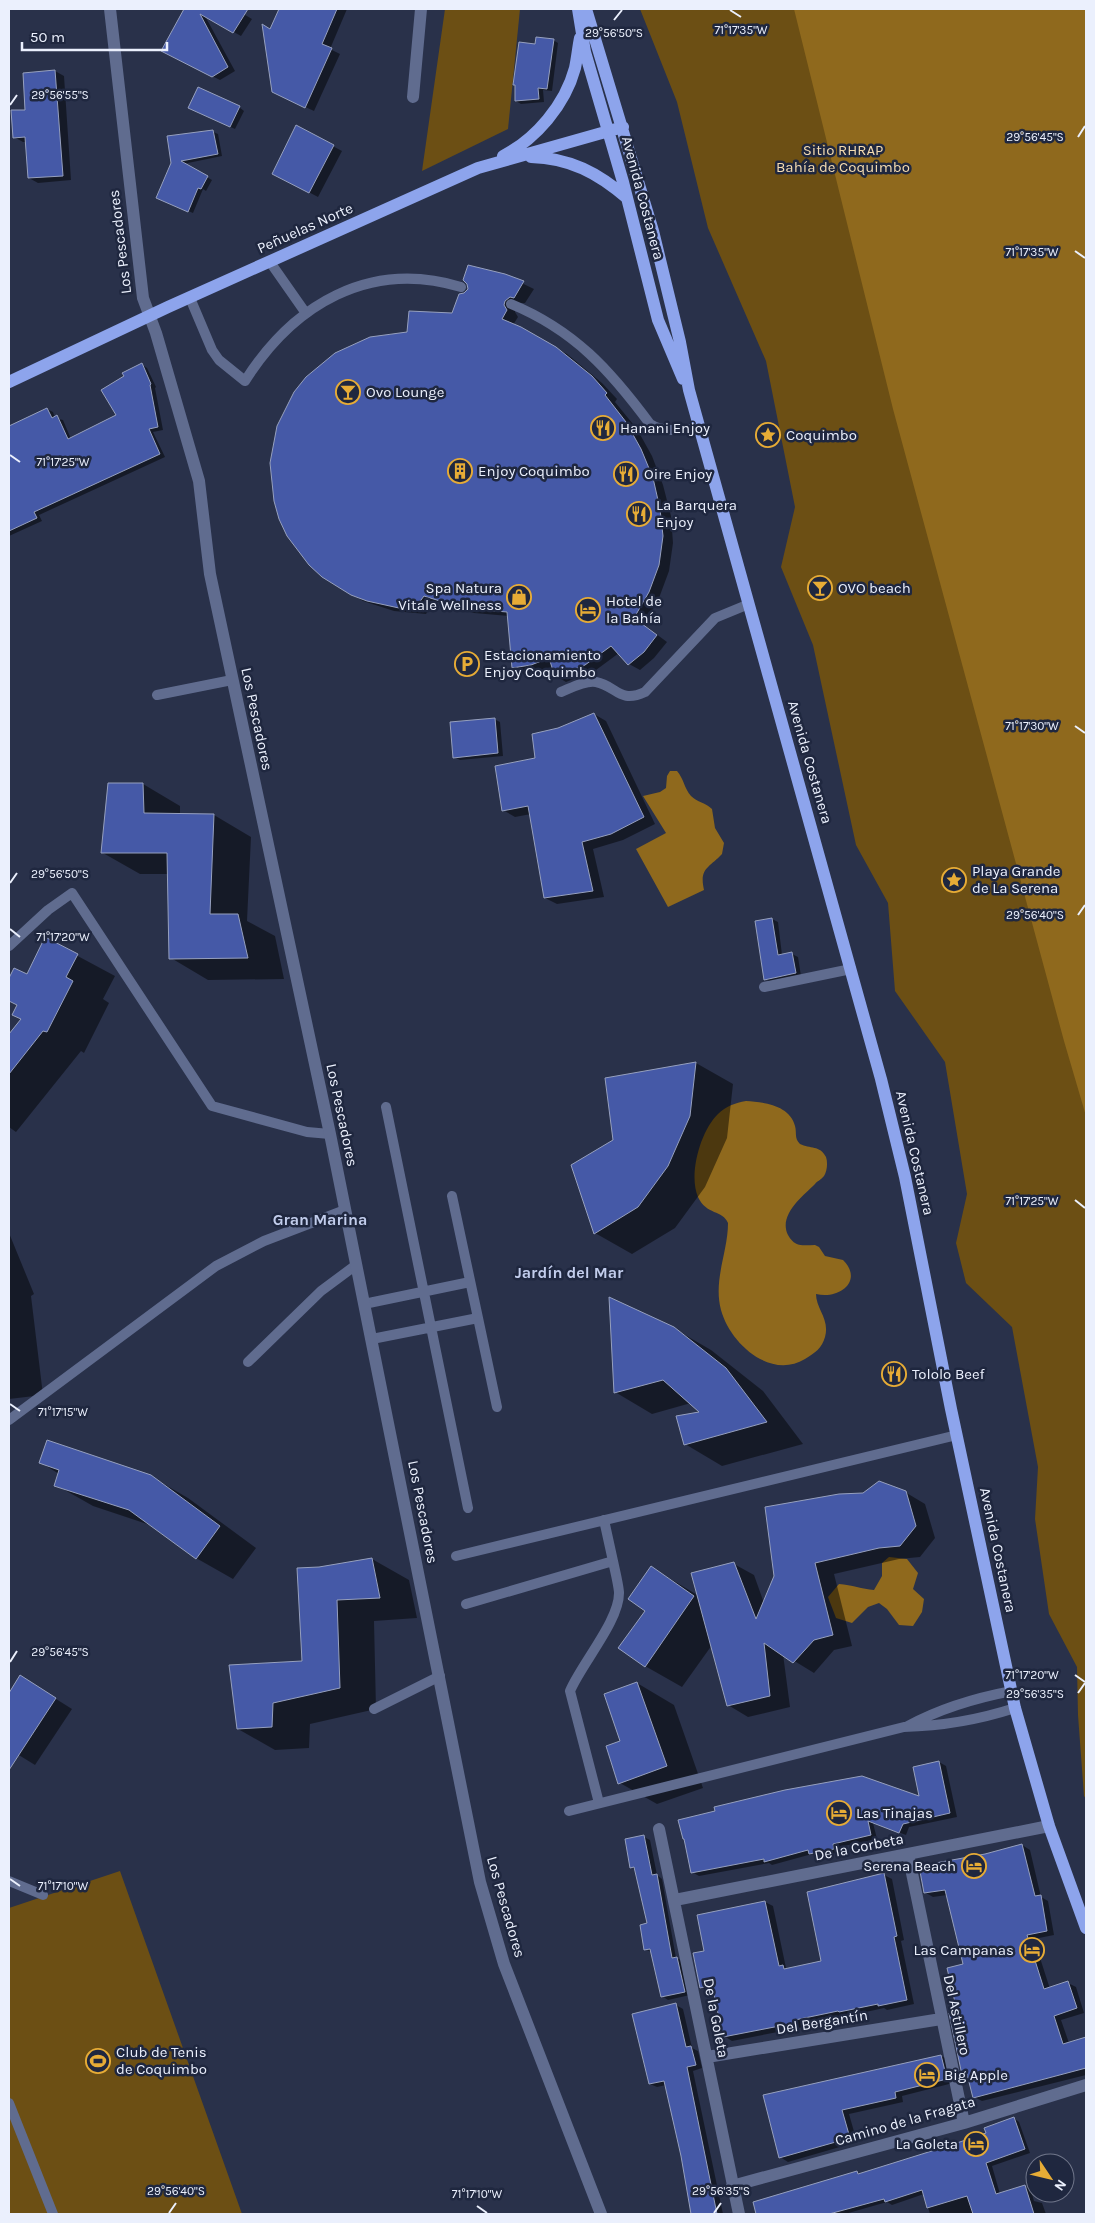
<svg xmlns="http://www.w3.org/2000/svg" width="1095" height="2223" viewBox="0 0 1095 2223" font-family="Karla,sans-serif">
  <style>
    .green { fill: #6c4f14 }
    .water { fill: #8f691d }
    .shadow { fill: #0007 }
    .building { fill: #4559a7; stroke: #96a0be }
    .lines { fill: none; stroke-linecap: round; stroke-linejoin: round }
    .service { stroke: #606c8f; stroke-width: 10 }
    .minor { stroke: #606c8f; stroke-width: 12 }
    .tertiary { stroke: #606c8f; stroke-width: 12 }
    .primary { stroke: #8da4ec; stroke-width: 12 }
    .ticks { fill: none; stroke: #ebf0fd; stroke-width: 2 }
    .labels { text-anchor: middle; dominant-baseline: central; stroke-width: 5; stroke-linejoin: round; paint-order: stroke }
    .park-label { font-size: 15px; fill: #f5dcb1; stroke: #1f273f }
    .street-label { font-size: 15px; fill: #ebf0fd; stroke: #1f273f }
    .poi-label { font-size: 15px; fill: #ebf0fd; stroke: #1f273f; text-anchor: start }
    .neighbourhood-label { font-size: 16px; font-weight: bold; fill: #c2cdec; stroke: #1f273f }
    .ticks-label { font-size: 12px; text-anchor: middle; fill: #ebf0fd; stroke: #1f273f; stroke-width: 5; stroke-linejoin: round; paint-order: stroke }
  </style>
  <rect width="100%" height="100%" fill="#29314a"/>
  <path class="green" d="M445 9H520L508 129 422 171Z
    M640 9H962L1086 546V1799L1084 1796 1078 1715 1077 1667 1049 1614 1035 1519 1038 1467 1012 1327 966 1283 956 1243 967 1194 945 1062 895 991 888 903 856 845 813 645 781 567 795 507 766 361 708 228 677 102Z
    M120 1871 242 2214H9V1908Z"/>
  <path class="water" d="M794 9H1086V1116L1064 1041 893 409Z
    M670 771H677C684 779 684 788 691 796 697 802 706 803 712 809L715 828 724 843 722 854C709 868 699 868 704 890L668 907 636 849 666 833 643 796 660 792 666 788 667 776Z
    M746 1101C763 1102 790 1105 795 1126 797 1133 794 1138 800 1144 810 1149 820 1145 826 1157 828 1163 827 1171 824 1176 821 1180 817 1181 815 1184 803 1196 778 1215 788 1235 795 1248 804 1245 815 1245L819 1247 825 1256 843 1260C864 1281 839 1300 816 1294 816 1309 830 1319 825 1337 822 1348 815 1353 805 1359 770 1380 730 1343 721 1310 713 1280 728 1252 728 1223 723 1210 706 1215 698 1197 688 1174 701 1130 718 1114 726 1106 735 1103 746 1101Z
    M889 1557 907 1559 918 1573 913 1589 924 1599 922 1612 913 1626 899 1625 887 1609 879 1603 868 1607 852 1623 836 1618 828 1597 839 1584C852 1585 862 1589 874 1590L882 1576V1563Z"/>
  <path class="shadow" d="M185 9H235L252 19 241 36 205 16 235 71 220 80 162 51Z
    M280 9H347L330 49 340 54 314 111 273 92 266 44Z
    M553 40 558 43 552 91 543 90 544 102 521 104 516 101 536 45Z
    M55 71 64 76 71 180 38 183 29 178 27 142H23L14 137 26 111Z
    M239 107 244 111 235 129 195 111Z
    M297 127 342 151 318 197 282 178Z
    M213 132 218 134 222 156 183 164 212 180 206 191 203 189 193 213 162 200 172 163Z
    M505 275 534 289 525 303H521L515 307V312L518 317 513 325 567 354 602 383 617 399 615 402 637 429 652 456 663 485 671 516 673 543 669 571 659 598 644 625 667 642 654 658 640 670 629 664 619 653 596 670 566 682 556 676 553 667 524 674 513 667 509 616 474 613 435 601 426 614 394 611 363 601 322 576 299 551 288 536 275 501 272 463 336 354 352 345 389 334 408 333 453 315 464 295Z
    M142 365 147 368 156 387 155 388 163 430 153 432 165 457 39 515 42 521 9 536V428L47 409 53 412 55 418 63 420 71 439 118 416Z
    M594 714 606 721 655 824 623 840 593 849 604 897 557 904 545 898 531 814 515 817 503 810 536 759 559 729Z
    M494 719 500 722 503 756 460 760 454 757Z
    M143 784 180 806V815H214L251 837 247 921 275 936 284 979 208 980 171 958 169 874H140L103 853Z
    M772 919 778 922 782 955 792 954 798 957 801 976 771 982 765 979Z
    M46 939 115 976 103 999 109 1003 84 1053 81 1051 16 1132 9 1127V1036L22 1020 18 1005 9 1000V981L15 970 28 976Z
    M696 1063 733 1084 727 1138 705 1187 675 1228 632 1254 595 1233 614 1141 606 1079Z
    M9 1233 34 1294 31 1296 43 1395 9 1399Z
    M673 1328 711 1350 763 1391 803 1444 722 1466 685 1444 701 1413 691 1403 652 1414 615 1392Z
    M40 1462 150 1476 188 1498 256 1548 233 1579 196 1558 153 1526 93 1506 56 1485 59 1474Z
    M905 1492 925 1504 935 1538 920 1557 899 1559 834 1574 852 1646 834 1650 814 1673 783 1654 790 1707 748 1717 728 1705 712 1645 682 1687 645 1666 646 1611 652 1568 699 1596 734 1564 754 1575 764 1603 776 1576Z
    M372 1559 409 1580 417 1618 374 1621 376 1709 310 1724 309 1748 275 1750 238 1729 303 1662 319 1568Z
    M21 1677 72 1709 35 1765 9 1749V1696Z
    M637 1683 674 1705 703 1788 657 1804 620 1783 622 1742Z
    M939 1762 946 1766 957 1817 909 1827 906 1835 873 1823 877 1839 839 1847 840 1852 817 1857 812 1854 772 1865 769 1863 699 1876 692 1872 921 1798Z
    M644 1837 650 1840 657 1875 662 1879 676 1958 683 1961 690 1995 668 2000 662 1996 651 1952 645 1949 648 1924 636 1870 631 1867Z
    M1022 1845 1030 1850 1041 1897 1048 1901 1054 1935 1034 1939 1050 1989 1068 1983 1076 1987 1084 2013 1061 2020 1069 2043 1086 2039V2075L982 2101 974 2097 969 2078 963 2074 959 2012 964 1965 947 1895 933 1897 926 1893 986 1855Z
    M884 1875 892 1879 904 1940 901 1941 914 2004 887 2010 884 2008 848 2016 845 2015 802 2024 803 2027 732 2041 724 2036 714 1991 709 1992 701 1987 705 1952 765 1902 773 1906 786 1968 788 1969 823 1962Z
    M676 2005 683 2009 692 2048 698 2051 702 2068 693 2071 723 2214H692L682 2156 666 2085 657 2087 650 2084Z
    M941 2056 949 2060 953 2083 902 2096 903 2102 849 2114 857 2142 788 2162 780 2157 765 2096Z
    M1014 2118 1019 2122 1030 2153 992 2166 1000 2194 1025 2187 1031 2190 1034 2201 1042 2203 1046 2214H930L924 2194 892 2205 887 2202 845 2214H757L754 2203 857 2172 860 2174 987 2134Z"/>
  <path class="building" d="M184 9H248L233 33 200 14 228 67 212 77 161 51Z
    M279 9H337L322 44 332 48 305 108 272 92 262 24 270 29Z
    M536 37 554 39 547 89 538 88 539 99 515 101V85H513L519 42 535 44Z
    M55 70 63 176 28 178 25 137 13 138 11 110H25L23 73Z
    M198 87 240 106 230 127 188 108Z
    M296 125 334 145 309 193 272 174Z
    M213 130 218 154 181 161 208 176 201 189 198 188 188 212 156 198 171 163 167 136Z
    M468 265 505 274 524 281 514 298 510 297 505 301 504 305 507 310 502 319 521 327 556 347 592 376 607 393 605 395 626 422 641 449 653 478 660 509 663 536 659 565 649 592 634 618 657 635 644 652 628 665 611 646 585 665 555 677 549 658 531 665 512 668 507 612 462 608 424 596 415 608H399L367 601 351 595 322 577 309 565 287 536 279 519 274 501 270 463 277 426 294 392 306 377 335 353 370 337 407 332 409 311 452 313 459 294 464 293 468 289 467 284 463 280Z
    M142 363 151 384 150 385 158 427 149 429 160 454 34 512 37 518 9 531V426L47 408 52 418 57 415 68 439 116 415 101 390 124 376 122 373Z
    M594 713 644 817 611 834 582 842 593 891 544 898 528 806 502 811 495 766 535 758 532 734 558 728Z
    M495 718 498 753 453 758 450 722Z
    M108 783H143L144 813 214 814 210 914H238L248 958 169 959 167 853H101Z
    M772 918 778 955 792 952 796 973 764 980 755 921Z
    M45 937 78 954 66 977 73 981 47 1032 43 1031 9 1074V1034L21 1019 12 1015 17 1005 9 1001V978L14 968 27 974Z
    M696 1062 690 1116 668 1166 638 1207 594 1234 571 1165 613 1140 605 1078Z
    M609 1297 674 1327 726 1368 767 1422 684 1445 676 1416 699 1412 663 1380 614 1393Z
    M47 1440 151 1475 220 1526 196 1559 129 1510 54 1486 59 1470 39 1463Z
    M879 1481 906 1491 916 1526 900 1546 879 1548 815 1563 833 1635 814 1640 793 1663 764 1643 770 1696 727 1706 691 1573 734 1562 756 1619 774 1576 765 1507 839 1494 863 1493Z
    M372 1558 380 1598 337 1600 340 1688 273 1703 272 1727 237 1729 229 1665 302 1661 297 1568 319 1567Z
    M651 1566 694 1596 645 1667 618 1648 645 1611 628 1599Z
    M20 1675 56 1698 9 1770V1693Z
    M637 1682 667 1766 618 1784 606 1746 620 1741 604 1694Z
    M939 1761 950 1813 903 1824 899 1833 868 1821 871 1835 833 1844 834 1849 809 1854 808 1850 764 1862V1859L691 1873 684 1839H683L678 1820 715 1811 714 1807 785 1790 862 1776 919 1796 913 1767Z
    M644 1835 652 1875 657 1874 672 1958 677 1957 685 1992 661 1997 650 1949 644 1950 640 1925 647 1923 634 1867 630 1868 625 1839Z
    M1022 1844 1035 1896 1041 1895 1047 1931 1027 1935 1044 1989 1068 1981 1077 2008 1054 2016 1063 2044 1086 2037V2068L973 2098 967 2074 962 2075 949 2013 957 2011 947 1968 963 1964 945 1890 924 1893 919 1866 985 1854Z
    M884 1873 897 1936 894 1937 907 2000 878 2006V2004L839 2012 838 2011 795 2020V2023L723 2037 712 1985 700 1988 693 1953 704 1951 697 1915 765 1901 779 1966 783 1965 784 1969 821 1961 807 1892Z
    M676 2003 686 2047 691 2046 696 2065 687 2067 717 2214H691L681 2156 664 2081 649 2084 632 2014Z
    M941 2055 947 2079 895 2092 896 2098 842 2110 850 2138 779 2158 763 2095Z
    M1014 2117 1025 2149 986 2163 996 2194 1025 2185 1034 2214H973L967 2196 927 2208 922 2190 885 2202 884 2199 829 2214H756L753 2202 857 2171 858 2174 951 2145 986 2133 984 2128Z"/>
  <g class="lines">
    <path class="service" d="M270 262 305 312
      M190 298 212 350 219 360 245 381C293 305 369 259 461 287
      M511 304C574 330 610 370 650 424 665 434 683 429 700 428
      M561 692C571 688 585 680 596 682 617 686 619 704 645 692L715 618 749 604
      M157 695 232 680
      M9 946 48 910 72 893 212 1106 307 1132 330 1134
      M764 987 851 969
      M386 1107 468 1508
      M452 1196 497 1407
      M364 1304 470 1282
      M372 1339 478 1318
      M248 1362 321 1291 356 1265
      M9 1420 216 1266 264 1241 345 1210
      M456 1556 957 1435
      M466 1604 613 1561 604 1520
      M374 1709 440 1676
      M908 1726C941 1708 975 1698 1012 1691
      M599 1803 570 1691C582 1663 620 1620 619 1592 618 1582 615 1571 613 1561
      M569 1811 904 1727C943 1726 978 1720 1015 1708
      M9 1881 43 1895
      M9 2103 53 2214"/>
    <path class="minor" d="M413 97 421 9
      M659 1829 739 2214
      M908 1854 964 2123
      M675 1900 1049 1826
      M707 2057 941 2019
      M732 2186 964 2123 1086 2085"/>
    <path class="tertiary" d="M110 9 143 298 156 333 199 481 210 574 330 1134 480 1882 504 1964 601 2214"/>
    <path class="primary" d="M578 9 585 52 623 182 658 320 683 379
      M586 9 653 231 680 342 689 390 881 1079 905 1177 951 1409 1015 1708 1049 1826 1086 1928
      M503 156C536 139 565 105 575 68 577 59 578 48 580 38
      M531 157C570 158 598 173 627 198
      M9 382 168 307 478 168 623 127"/>
  </g>
  <path class="ticks" d="M730 10 741 17M614 20 622 10M10 105 17 95M1078 137 1085 126M1075 251 1085 258M10 455 20 462M1075 726 1085 733M10 883 17 873M1078 915 1085 905M10 929 20 937M1075 1200 1085 1208M10 1404 20 1411M10 1662 17 1651M1075 1675 1085 1682M1078 1693 1085 1683M10 1879 20 1886M477 2206 487 2213M169 2213 176 2203M714 2213 721 2203"/>
  <defs>
    <symbol id="bar-ring" viewBox="-11 -11 22 22"><circle r="9.5" fill="#1f273f" stroke="#e7ac36" stroke-width="1.5"/><path d="M-6-5H6L.8 .8V4.5H3.5V6h-7V4.5H-.8V.8Z" fill="#e7ac36"/></symbol>
    <symbol id="restaurant-ring" viewBox="-11 -11 22 22"><circle r="9.5" fill="#1f273f" stroke="#e7ac36" stroke-width="1.5"/><path d="M-5-6h1v4h1v-4h1v4h1v-4h1v5L-1.5 .5V6h-2V.5L-5-1ZM5-6V6H3V1.5H1.5Q1.5-4 5-6Z" fill="#e7ac36"/></symbol>
    <symbol id="sight-ring" viewBox="-11 -11 22 22"><circle r="9.5" fill="#1f273f" stroke="#e7ac36" stroke-width="1.5"/><path d="M0-6L1.8-2.2L6-1.7L2.9 1.2L3.7 5.4L0 3.3L-3.7 5.4L-2.9 1.2L-6-1.7L-1.8-2.2Z" fill="#e7ac36"/></symbol>
    <symbol id="building-ring" viewBox="-11 -11 22 22"><circle r="9.5" fill="#1f273f" stroke="#e7ac36" stroke-width="1.5"/><path d="M-4-6H4V6H1V3H-1V6H-4ZM-2.5-4.3h1.7v1.8h-1.7ZM.8-4.3h1.7v1.8H.8ZM-2.5-1h1.7V.8h-1.7ZM.8-1h1.7V.8H.8Z" fill="#e7ac36"/></symbol>
    <symbol id="shop-ring" viewBox="-11 -11 22 22"><circle r="9.5" fill="#1f273f" stroke="#e7ac36" stroke-width="1.5"/><path d="M-5-2.5h2.3a2.7 3.5 0 0 1 5.4 0H5L5.5 6h-11ZM-1.5-2.5h3a1.5 2.3 0 0 0-3 0Z" fill="#e7ac36"/></symbol>
    <symbol id="hotel-ring" viewBox="-11 -11 22 22"><circle r="9.5" fill="#1f273f" stroke="#e7ac36" stroke-width="1.5"/><path d="M-6-4.5h1.5V1H6V5H4.5V3h-9V5H-6ZM-4 0a1.8 1.8 0 1 1 3.6 0ZM.5 0V-2.5h3Q6-2.5 6 0Z" fill="#e7ac36"/></symbol>
    <symbol id="parking-ring" viewBox="-11 -11 22 22"><circle r="9.5" fill="#1f273f" stroke="#e7ac36" stroke-width="1.5"/><path d="M-3.5-5.5H1a3.5 3.5 0 0 1 0 7H-1V5.5H-3.5ZM-1-3.4V-.6H.8a1.4 1.4 0 0 0 0-2.8Z" fill="#e7ac36"/></symbol>
    <symbol id="stadium-ring" viewBox="-11 -11 22 22"><circle r="9.5" fill="#1f273f" stroke="#e7ac36" stroke-width="1.5"/><path d="M0-5a6.5 5 0 1 0 0 10a6.5 5 0 1 0 0-10ZM-3.5-1.8h7v3.6h-7Z" fill="#e7ac36"/></symbol>
  </defs>
  <g fill-rule="evenodd">
    <use href="#bar-ring" x="334" y="378" width="28" height="28"/>
    <use href="#restaurant-ring" x="589" y="414" width="28" height="28"/>
    <use href="#sight-ring" x="754" y="421" width="28" height="28"/>
    <use href="#building-ring" x="446" y="457" width="28" height="28"/>
    <use href="#restaurant-ring" x="612" y="460" width="28" height="28"/>
    <use href="#restaurant-ring" x="625" y="500" width="28" height="28"/>
    <use href="#bar-ring" x="806" y="574" width="28" height="28"/>
    <use href="#shop-ring" x="505" y="583" width="28" height="28"/>
    <use href="#hotel-ring" x="574" y="596" width="28" height="28"/>
    <use href="#parking-ring" x="453" y="650" width="28" height="28"/>
    <use href="#sight-ring" x="940" y="866" width="28" height="28"/>
    <use href="#restaurant-ring" x="880" y="1360" width="28" height="28"/>
    <use href="#hotel-ring" x="825" y="1799" width="28" height="28"/>
    <use href="#hotel-ring" x="960" y="1852" width="28" height="28"/>
    <use href="#hotel-ring" x="1018" y="1936" width="28" height="28"/>
    <use href="#stadium-ring" x="84" y="2047" width="28" height="28"/>
    <use href="#hotel-ring" x="913" y="2061" width="28" height="28"/>
    <use href="#hotel-ring" x="962" y="2130" width="28" height="28"/>
  </g>
  <g class="labels">
    <g class="park-label">
      <text x="843" y="150">Sitio RHRAP<tspan x="843" dy="17">Bahía de Coquimbo</tspan></text>
    </g>
    <g class="street-label">
      <text transform="translate(643 198) rotate(75)">Avenida Costanera</text>
      <text transform="translate(305 228) rotate(-24)">Peñuelas Norte</text>
      <text transform="translate(120 242) rotate(-97)">Los Pescadores</text>
      <text transform="translate(257 719) rotate(78)">Los Pescadores</text>
      <text transform="translate(810 762) rotate(74)">Avenida Costanera</text>
      <text transform="translate(342 1115) rotate(78)">Los Pescadores</text>
      <text transform="translate(915 1153) rotate(77)">Avenida Costanera</text>
      <text transform="translate(423 1512) rotate(79)">Los Pescadores</text>
      <text transform="translate(998 1550) rotate(78)">Avenida Costanera</text>
      <text transform="translate(859 1847) rotate(-11)">De la Corbeta</text>
      <text transform="translate(506 1907) rotate(74)">Los Pescadores</text>
      <text transform="translate(957 2015) rotate(78)">Del Astillero</text>
      <text transform="translate(716 2018) rotate(79)">De la Goleta</text>
      <text transform="translate(822 2022) rotate(-9)">Del Bergantín</text>
      <text transform="translate(905 2121) rotate(-16)">Camino de la Fragata</text>
    </g>
    <g class="poi-label">
      <text x="366" y="392">Ovo Lounge</text>
      <text x="620" y="428">Hanani Enjoy</text>
      <text x="786" y="435">Coquimbo</text>
      <text x="478" y="471">Enjoy Coquimbo</text>
      <text x="644" y="474">Oire Enjoy</text>
      <text x="656" y="505">La Barquera<tspan x="656" dy="17">Enjoy</tspan></text>
      <text x="502" y="588" text-anchor="end">Spa Natura<tspan x="502" dy="17">Vitale Wellness</tspan></text>
      <text x="838" y="588">OVO beach</text>
      <text x="606" y="601">Hotel de<tspan x="606" dy="17">la Bahía</tspan></text>
      <text x="484" y="655">Estacionamiento<tspan x="484" dy="17">Enjoy Coquimbo</tspan></text>
      <text x="972" y="871">Playa Grande<tspan x="972" dy="17">de La Serena</tspan></text>
      <text x="912" y="1374">Tololo Beef</text>
      <text x="856" y="1813">Las Tinajas</text>
      <text x="956" y="1866" text-anchor="end">Serena Beach</text>
      <text x="1014" y="1950" text-anchor="end">Las Campanas</text>
      <text x="116" y="2052">Club de Tenis<tspan x="116" dy="17">de Coquimbo</tspan></text>
      <text x="944" y="2075">Big Apple</text>
      <text x="958" y="2144" text-anchor="end">La Goleta</text>
    </g>
    <g class="neighbourhood-label">
      <text x="320" y="1219">Gran Marina</text>
      <text x="569" y="1272">Jardín del Mar</text>
    </g>
  </g>
  <g class="ticks-label">
    <text x="741" y="34">71°17'35"W</text>
    <text x="614" y="37">29°56'50"S</text>
    <text x="60" y="99">29°56'55"S</text>
    <text x="1035" y="141">29°56'45"S</text>
    <text x="1032" y="256">71°17'35"W</text>
    <text x="63" y="466">71°17'25"W</text>
    <text x="1032" y="730">71°17'30"W</text>
    <text x="60" y="878">29°56'50"S</text>
    <text x="1035" y="919">29°56'40"S</text>
    <text x="63" y="941">71°17'20"W</text>
    <text x="1032" y="1205">71°17'25"W</text>
    <text x="63" y="1416">71°17'15"W</text>
    <text x="60" y="1656">29°56'45"S</text>
    <text x="1032" y="1679">71°17'20"W</text>
    <text x="1035" y="1698">29°56'35"S</text>
    <text x="63" y="1890">71°17'10"W</text>
    <text x="176" y="2195">29°56'40"S</text>
    <text x="721" y="2195">29°56'35"S</text>
    <text x="477" y="2198">71°17'10"W</text>
  </g>
  <rect width="1095" height="2223" fill="none" stroke="#ebf0fd" stroke-width="20"/>
  <g transform="translate(1050 2178) rotate(125)"><circle r="24" fill="#1f273f" stroke="#71778b"/>
  <path d="M0-4L9 19L0 12L-9 19Z" fill="#e7ac36"/>
  <text y="-8" font-size="14" font-weight="bold" text-anchor="middle" fill="#ebf0fd">N</text>
  </g>
  <path d="M22 42v8h145v-8" fill="none" stroke="#ebf0fd" stroke-width="2.5"/>
  <text x="30" y="42" font-size="15" fill="#ebf0fd" stroke="#1f273f" stroke-width="4" paint-order="stroke">50 m</text>
</svg>
